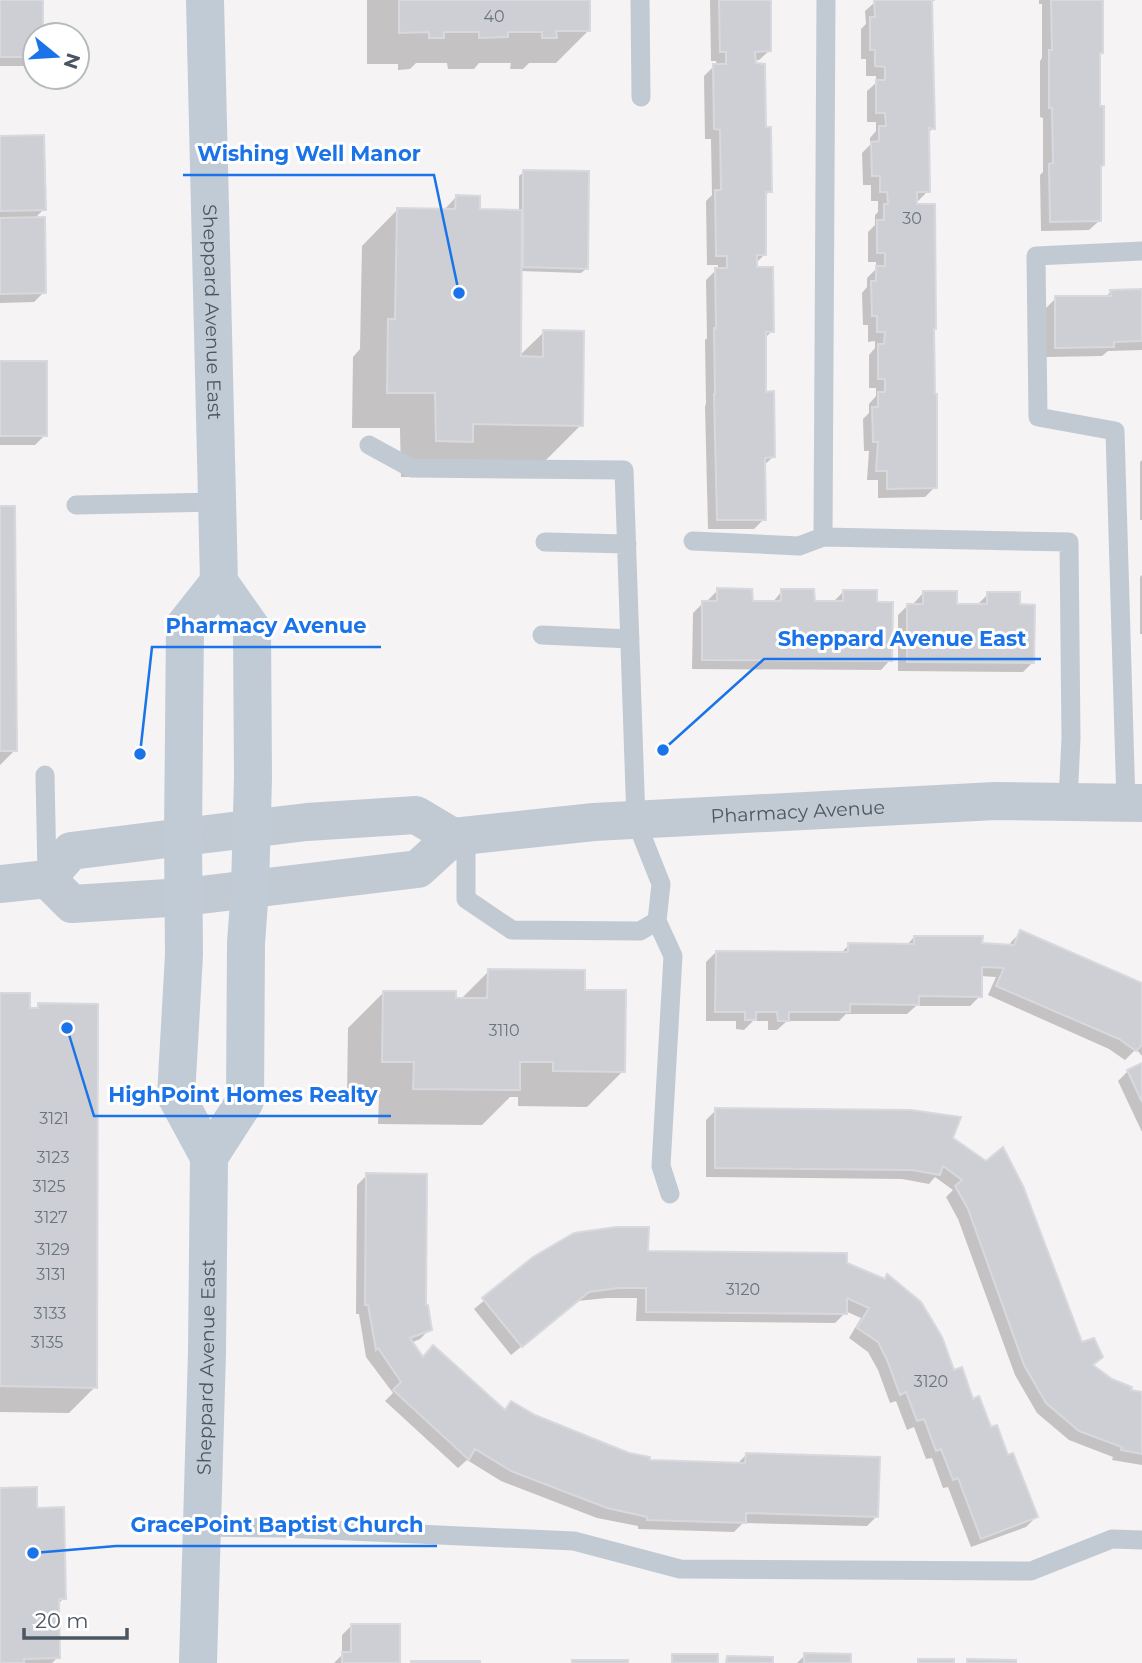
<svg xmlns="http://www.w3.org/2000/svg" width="1142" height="1663" viewBox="0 0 1142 1663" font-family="Montserrat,sans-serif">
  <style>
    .shadow { fill: #0003 }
    .building { fill: #cdcfd5; stroke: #d7d9de; stroke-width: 2 }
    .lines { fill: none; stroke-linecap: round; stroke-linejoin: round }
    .service { stroke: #c1cad2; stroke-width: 19 }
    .minor { stroke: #c1cad2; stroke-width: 38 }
    .tertiary { stroke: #c1cad2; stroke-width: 38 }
    .secondary { stroke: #c1cbd6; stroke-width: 38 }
    .labels { text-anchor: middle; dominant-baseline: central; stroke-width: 6; stroke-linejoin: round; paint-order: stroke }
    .number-label { font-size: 16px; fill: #6b747e }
    .street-label { font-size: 19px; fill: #4a5661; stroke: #fff }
    .leader { fill: none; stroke: #1a73e8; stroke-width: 2.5 }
    .callout-dot { fill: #1a73e8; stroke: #fff; stroke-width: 2.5 }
    .callout-label { font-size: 21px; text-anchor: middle; font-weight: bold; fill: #1a73e8; stroke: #fff; stroke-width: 6; stroke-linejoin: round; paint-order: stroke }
  </style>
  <rect width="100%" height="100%" fill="#f5f3f3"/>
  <path class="shadow" d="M0 0H41V35H35V62L31 66H0Z
    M367 0H588V31L556 63H529L523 69H510L511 63H479L474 69H448L447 63H416L410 69 398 70V64H367Z
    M710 0H769V51L759 60 754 61 765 128 770 191 764 197 765 254 756 263 772 331 764 339 765 393 773 457 763 466 764 519 754 529H708L705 406 706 404 705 340 707 338 706 280 716 270H718V265H707L706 201 712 195 711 139H705L704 76 714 66H717L716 61H711Z
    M874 0H932L930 2 933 128 927 134 928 191 918 201H915L933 330 935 487 925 497 878 498V480H867L869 451H864L863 419 869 413V404L876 396V388H869V355L875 348V341L868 342V325H863L862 293 867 287V278L876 269V262H868V232L875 225V215L878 212V201H871V185H863L862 153 870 145V138L876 131V122H867V91L876 83V76H866V59H861V29L866 24 865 11 874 3Z
    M1039 0H1101V52L1098 55V108L1103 165 1099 168V221L1089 230 1041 231 1040 175 1043 172V118L1040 117V61L1042 58V4H1039Z
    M0 138 44 209 34 219 44 292 34 302 0 303Z
    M524 172 586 269 581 273 520 271 519 356 544 332 581 425 545 461 436 477H401L400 428H352L353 357 360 349 362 246 397 210 443 211 456 197 478 211 519 212V176Z
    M1142 290V350L1108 351 1102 356 1046 357V308L1056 298H1105L1111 291Z
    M0 363 45 435 35 445H0Z
    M1142 460V520H1140V462Z
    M0 508 15 750 0 765Z
    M1142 575V634H1140V577Z
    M718 590 751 603H772L782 591 813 603 834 601 844 591 876 604 890 660 881 670 692 669 693 613 703 603H708V600Z
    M923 593 955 606H978V604L988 594 1018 606 1033 662 1023 672 898 671V615L908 605H914V603Z
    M1021 932 1142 985V1056L1136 1049 1125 1060 1109 1049 988 995 996 977 980 976V996L970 1006H916L907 1014H846L839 1021H787L777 1030H768V1021H753L744 1030 736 1029V1021H706V962L716 952 841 953 849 945 906 946 914 937 1009 947 1011 942Z
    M489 971 584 992 623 1071 587 1107 518 1106V1097H510L482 1125 378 1124 379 1097H347L348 1028 384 992 460 1000Z
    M0 995 28 1010H34L39 1005 95 1387 69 1413 0 1412Z
    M1142 1065V1132L1118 1081 1128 1071Z
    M716 1110 951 1138 1091 1366 1129 1392 1142 1394V1465L1112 1460 1113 1457 1069 1440 1037 1413 1015 1375 958 1219 946 1197 953 1190 935 1177 929 1184 902 1179 706 1177V1120Z
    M367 1175 424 1306 430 1329 420 1339 411 1343 421 1359 504 1411 511 1403 534 1417 648 1462 737 1464 746 1455 877 1516 867 1526 743 1523 734 1532 638 1529V1526L597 1518 501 1481 467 1460 458 1468 385 1401 393 1393 366 1357 359 1314H356L357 1185Z
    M646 1253 845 1264 883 1280 887 1277 972 1401 1007 1458 1036 1517 1026 1527 971 1547 948 1487 943 1488 932 1458 926 1459 914 1427 907 1430 896 1401 890 1403 878 1370 868 1352 849 1338 861 1318 845 1311V1313L835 1323 636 1321 637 1298H607L577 1301 511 1355 474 1309 534 1259Z
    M0 1490 36 1510 64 1598 57 1605 58 1657 52 1663H0Z
    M352 1625 398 1663H334L342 1655V1635Z
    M805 1655 849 1663H797Z"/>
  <path class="building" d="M0 0H43V35H35V57H0Z
    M399 0H590V31H556L557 38H542V32H508V37L479 38V32H444V38H429V32L399 33Z
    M719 0H771V51L755 52 756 63 765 64 766 127H771L772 192H766V255H757V267H773L774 332H766V392L774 391 775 457 765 458 766 520H717L714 394H715L714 328H716L715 268H727V256H716L715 190H721L720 130 714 129 713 64H726V52H720Z
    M874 0H935H932L935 129 929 128 930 192H917V204H935L936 329H934L935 394H937V488L887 489V471H876L878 442H873L872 407H878V392H885V379H878V344H884L885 332H877V316H872L871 281H876V266H885V253H877V220H884V204H888L887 192H880V176H872L871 142 879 141V126H886L885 113H876V80H885V67L875 66V50H870V17H875Z
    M1051 0H1103V53H1100V106H1104V165L1101 166V221L1050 222 1049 164 1053 163 1052 108H1049V50H1052Z
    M44 135 46 210 0 211V136Z
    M523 170 589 171 588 269 523 267Z
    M456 195 480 196V209L522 210 521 356 543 357V330L584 331 583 426 473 424V442L436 441 435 393H387L388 319H395L397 208 455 209Z
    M45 217 46 293 0 294V218Z
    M1142 289V341L1114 342V347L1055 348V296H1111L1110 290Z
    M0 361H47V436H0Z
    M0 506H15L17 751H0Z
    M717 588 752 589 753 601H781V589H814L815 601H843V590H877V602H893L892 661 702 660V601H717Z
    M923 591H957V604H987V592H1020V604L1035 605 1034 663 907 662V604H923Z
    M1020 930 1142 983V1045L1136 1051 1119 1039 996 986 1004 968 982 967V997L919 996V1005L850 1004V1012H789V1021H778L777 1012H756V1020H745V1012H715L716 951 848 952V943L914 944V936H983L982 943 1014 945Z
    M488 969 585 970V990H626L625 1072 553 1071V1062H520V1090L413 1089 414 1062H382L383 991H456V998H487Z
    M0 993H30V1008H38V1003L98 1004 97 1388 0 1386Z
    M1142 1063V1102L1127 1070Z
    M715 1108 911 1110 961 1117 953 1138 986 1161 1003 1147 1023 1186 1082 1342 1094 1338 1103 1357 1093 1365 1112 1379 1132 1387 1131 1390 1142 1392V1454L1121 1450 1122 1447 1079 1431 1046 1403 1024 1365 968 1209 955 1186 962 1180 943 1166 940 1175 912 1170 715 1168Z
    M366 1173 427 1174 426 1305H428L432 1330 410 1338 423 1357 433 1345 505 1410 511 1401 535 1415 629 1453 650 1457V1460L745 1463 746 1453 880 1457 878 1517 746 1513V1523L647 1520V1517L607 1508 511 1471 475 1449 469 1460 393 1390 401 1382 378 1348 376 1350 368 1305H365Z
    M616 1227H649L648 1251 847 1253V1263L885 1279 887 1274 921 1302 942 1337 954 1370 962 1367 973 1399 979 1396 991 1427 997 1425 1008 1455 1013 1453 1038 1517 981 1539 958 1478 953 1480 941 1449 936 1451 924 1419 917 1421 906 1392 900 1395 887 1360 878 1342 857 1328 869 1308 847 1298V1314L646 1312V1288H618L589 1292 522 1347 482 1298 533 1257 574 1233Z
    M37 1487V1508L64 1507 66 1599H59L60 1658 24 1659V1663H0V1488Z
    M351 1624H400V1663H342V1652H351Z
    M804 1653 851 1654V1663H804Z
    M672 1654H718V1663H672Z
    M727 1656 773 1657V1663H726Z
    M918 1659H954V1663H918Z
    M967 1659 1016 1660V1663H967Z
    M572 1660H628V1663H572Z
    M411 1661H480V1663H411Z"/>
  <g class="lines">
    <path class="service" d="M640 0 641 97
      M826 0 823 537 1069 542 1071 738 1068 801
      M369 445 411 468 624 470 636 821 661 884 657 921 640 931 512 930 466 899V836
      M76 505 217 502
      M693 541 799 546 823 537
      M545 542 627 544
      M542 635 630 639
      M45 775 47 874
      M1126 804 1115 431 1038 417 1036 256 1142 251
      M657 921 673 956 661 1166 670 1194
      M203 1527 283 1528 574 1541 680 1569 1031 1571 1112 1539 1142 1540"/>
    <path class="minor" d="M47 879 72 904 184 897
      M0 884 47 879 71 851 183 837"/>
    <g class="tertiary">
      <path id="s1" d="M183 837 307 822 416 815 453 837 594 822 995 801 1142 803"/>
      <path d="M184 897 418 869 453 837"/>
    </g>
    <g class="secondary">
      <path id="s2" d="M205 0 219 582 252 629 253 778 250 888 246 943 245 1101 209 1157"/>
      <path id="s3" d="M198 1663 207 1352 209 1157 176 1096 184 955 183 837 185 625 219 582"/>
    </g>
  </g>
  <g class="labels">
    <g class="number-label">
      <text x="494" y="16">40</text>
      <text x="912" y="218">30</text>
      <text x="504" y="1030">3110</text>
      <text x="54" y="1118">3121</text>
      <text x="53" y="1157">3123</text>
      <text x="49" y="1186">3125</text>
      <text x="51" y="1217">3127</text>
      <text x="53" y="1249">3129</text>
      <text x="51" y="1274">3131</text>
      <text x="743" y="1289">3120</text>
      <text x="50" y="1313">3133</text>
      <text x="47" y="1342">3135</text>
      <text x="931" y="1381">3120</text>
    </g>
    <g class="street-label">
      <text stroke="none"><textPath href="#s2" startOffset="312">Sheppard Avenue East</textPath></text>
      <text stroke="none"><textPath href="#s1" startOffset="623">Pharmacy Avenue</textPath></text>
      <text stroke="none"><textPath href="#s3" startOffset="296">Sheppard Avenue East</textPath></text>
    </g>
  </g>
  <path class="leader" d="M459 293L434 175H183M140 754L152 647H381M663 750L764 659H1041M67 1028L94 1116H391M33 1553L116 1546H437"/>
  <g class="callout-dot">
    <circle cx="459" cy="293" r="7"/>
    <circle cx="140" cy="754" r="7"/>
    <circle cx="663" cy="750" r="7"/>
    <circle cx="67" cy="1028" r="7"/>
    <circle cx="33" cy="1553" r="7"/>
  </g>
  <g class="callout-label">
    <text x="309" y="161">Wishing Well Manor</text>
    <text x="266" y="633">Pharmacy Avenue</text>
    <text x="902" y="646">Sheppard Avenue East</text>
    <text x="243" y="1102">HighPoint Homes Realty</text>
    <text x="277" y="1532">GracePoint Baptist Church</text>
  </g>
  <g transform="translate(56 56) rotate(108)"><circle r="33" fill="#ffffff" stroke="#b7bbc0" stroke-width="2"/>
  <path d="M0-5L12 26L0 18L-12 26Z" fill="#1a73e8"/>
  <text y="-10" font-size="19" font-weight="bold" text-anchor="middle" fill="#4a5661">N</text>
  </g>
  <path d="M24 1628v10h103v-10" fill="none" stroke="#4a5661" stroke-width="3.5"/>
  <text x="35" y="1628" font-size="21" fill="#4a5661" stroke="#ffffff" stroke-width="5" paint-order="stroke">20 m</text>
</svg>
